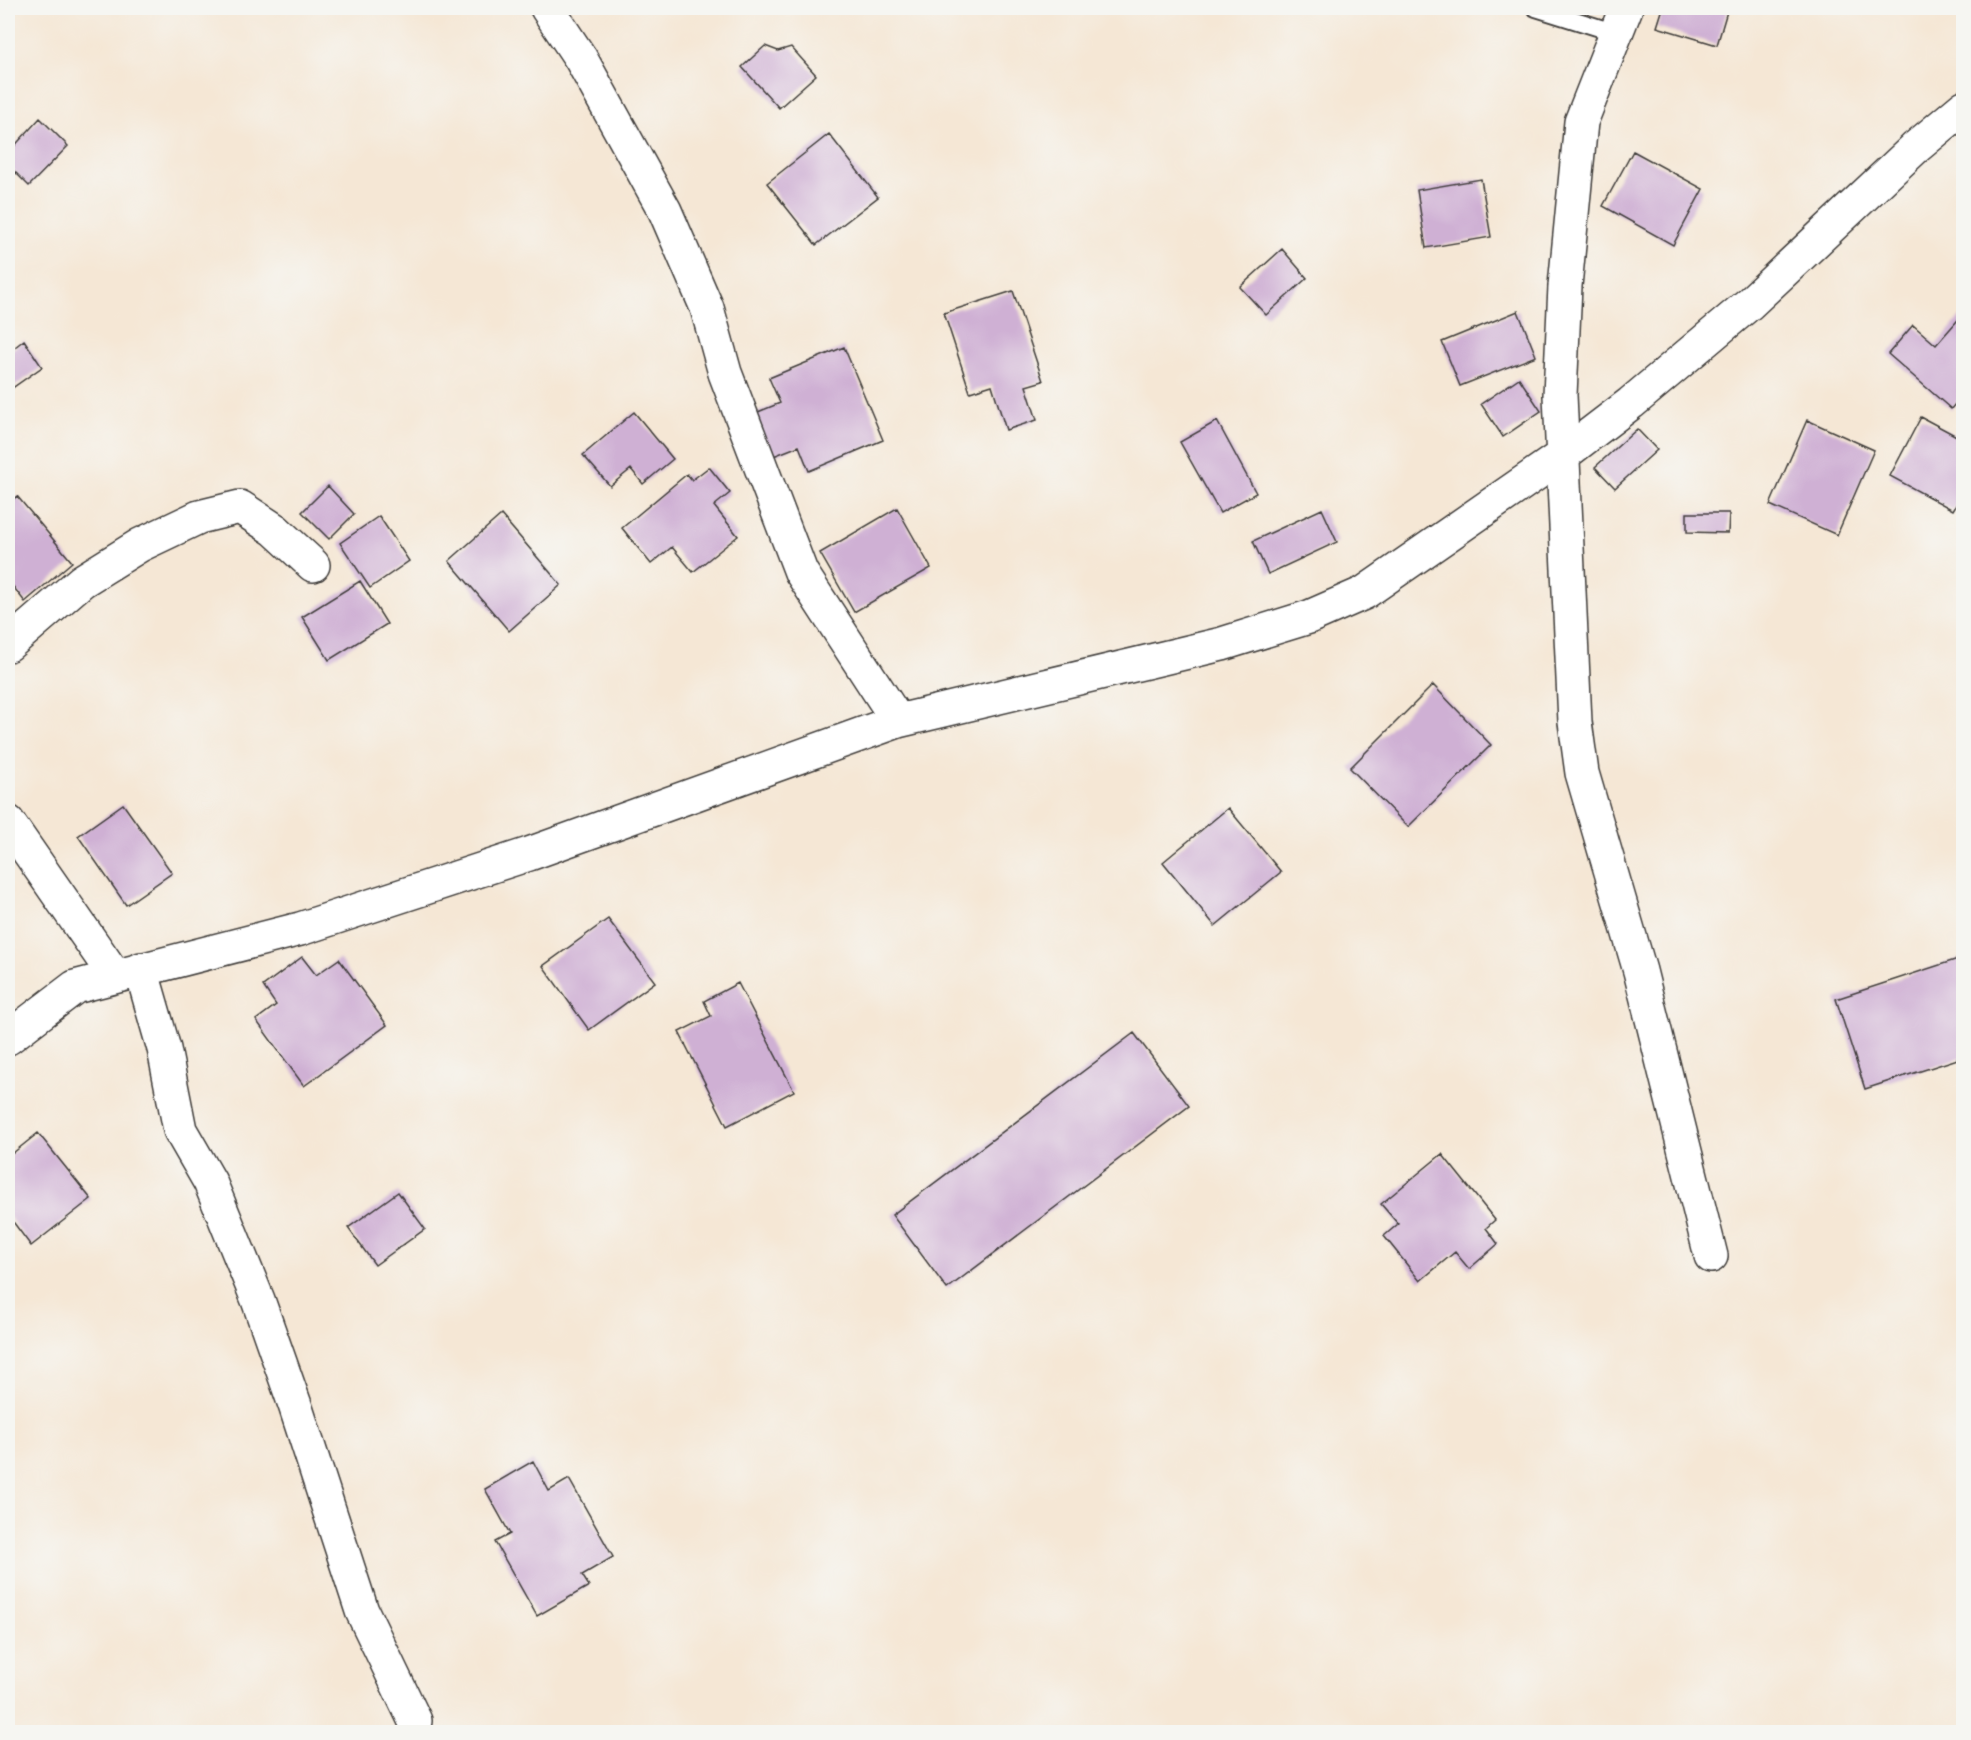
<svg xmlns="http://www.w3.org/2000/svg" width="1971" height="1740" viewBox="0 0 1971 1740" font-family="Mynerve,sans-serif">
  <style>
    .building { fill: #cfb0d4 }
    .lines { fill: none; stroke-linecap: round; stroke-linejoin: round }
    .service-casing { stroke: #3d3a38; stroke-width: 20 }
    .minor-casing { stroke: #3d3a38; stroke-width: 36 }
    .service { stroke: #fff; stroke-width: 16 }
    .minor { stroke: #fff; stroke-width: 33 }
  </style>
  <rect width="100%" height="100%" fill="#f6f6f2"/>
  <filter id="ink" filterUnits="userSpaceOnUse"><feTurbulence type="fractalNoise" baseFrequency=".0167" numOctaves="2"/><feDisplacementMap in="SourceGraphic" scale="12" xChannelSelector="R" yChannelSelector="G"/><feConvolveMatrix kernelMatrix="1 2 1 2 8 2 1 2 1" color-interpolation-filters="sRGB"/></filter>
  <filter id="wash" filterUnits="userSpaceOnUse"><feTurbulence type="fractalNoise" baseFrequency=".008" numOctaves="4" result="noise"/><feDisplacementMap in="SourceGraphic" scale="24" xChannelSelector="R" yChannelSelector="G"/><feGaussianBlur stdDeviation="1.35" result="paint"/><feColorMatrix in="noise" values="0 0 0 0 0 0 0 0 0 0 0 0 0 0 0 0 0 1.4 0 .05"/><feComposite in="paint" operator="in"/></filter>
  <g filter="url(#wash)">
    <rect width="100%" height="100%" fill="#f5e7d5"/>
    <g id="blocks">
      <path class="building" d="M1663 8H1728L1717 45 1657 27Z
        M765 46 778 51 791 47 816 75 779 108 742 67Z
        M40 118 68 146 29 186 8 165V153Z
        M829 134 878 197 816 245 767 183Z
        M1633 151 1703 189 1673 245 1603 206Z
        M1481 179 1491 237 1426 248 1417 190Z
        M1282 249 1307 278 1266 315 1240 287Z
        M1013 291 1043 381 1026 386 1037 420 1006 430 992 385 970 392 944 313Z
        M1518 311 1536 356 1460 386 1442 342Z
        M1964 313V393L1951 409 1888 354 1913 325 1936 345Z
        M24 340 42 367 8 391V348L10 351Z
        M844 347 883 440 809 471 799 446 771 457 753 414 780 403 769 378Z
        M1519 378 1541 411 1503 437 1481 404Z
        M634 412 673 459 643 484 631 469 610 486 583 455Z
        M1921 417 1964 440V492L1953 510 1890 476Z
        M1807 420 1874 450 1837 535 1770 505Z
        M1217 421 1256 493 1220 513 1180 442Z
        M1637 429 1657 450 1615 488 1595 467Z
        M709 467 730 493 714 506 738 536 693 572 672 547 651 564 622 528 687 474 692 480Z
        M328 486 354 514 329 539 302 512Z
        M17 496 72 562 25 602 8 580V504Z
        M897 508 931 568 854 612 820 553Z
        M1322 509 1337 542 1268 574 1253 541Z
        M1687 513H1729L1728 533 1687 532Z
        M501 515 561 585 509 631 449 561Z
        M379 516 409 561 370 588 340 543Z
        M360 581 387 624 329 660 302 617Z
        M1433 685 1491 745 1408 827 1350 768Z
        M123 804 172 873 126 905 78 836Z
        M1228 808 1281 872 1215 926 1163 862Z
        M608 919 655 982 589 1030 543 966Z
        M302 957 316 975 339 959 387 1025 304 1086 256 1020 276 1005 263 986Z
        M1964 957V1057L1865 1089 1836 999Z
        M738 983 794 1091 727 1126 679 1032 711 1016 704 1001Z
        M1134 1033 1189 1106 947 1289 892 1215Z
        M38 1133 91 1199 31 1246 8 1215V1157Z
        M1442 1154 1495 1220 1486 1228 1498 1244 1469 1269 1455 1252 1420 1281 1384 1236 1398 1224 1381 1204Z
        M398 1192 425 1229 375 1265 348 1228Z
        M533 1461 549 1491 569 1479 613 1557 582 1575 589 1586 537 1616 495 1542 510 1534 485 1489Z"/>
    </g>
  </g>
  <g filter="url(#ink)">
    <use href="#blocks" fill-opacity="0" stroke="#3d3a38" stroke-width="1.5"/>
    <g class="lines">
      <defs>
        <path id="service" d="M1536 8 1616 33"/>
        <path id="minor" d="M547 8 581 59 665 211 707 308 725 373 801 572 898 721
          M1626 8 1581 122 1565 286 1560 395 1575 722 1582 773 1640 971 1711 1256
          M8 645 82 581 140 545 199 517 240 507 275 530 313 565
          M8 822 115 976
          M141 969 164 1049 180 1130 210 1182 258 1300 295 1405 362 1611 415 1721
          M8 1038 75 987 300 929 529 854 898 721 1222 644 1309 617 1364 593 1563 455 1631 403 1750 303 1915 148 1964 107"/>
      </defs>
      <use href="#service" class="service-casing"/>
      <use href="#minor" class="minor-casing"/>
      <use href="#service" class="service"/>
      <use href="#minor" class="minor"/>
    </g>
  </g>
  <rect width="1971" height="1740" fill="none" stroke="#f6f6f2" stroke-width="30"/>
</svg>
